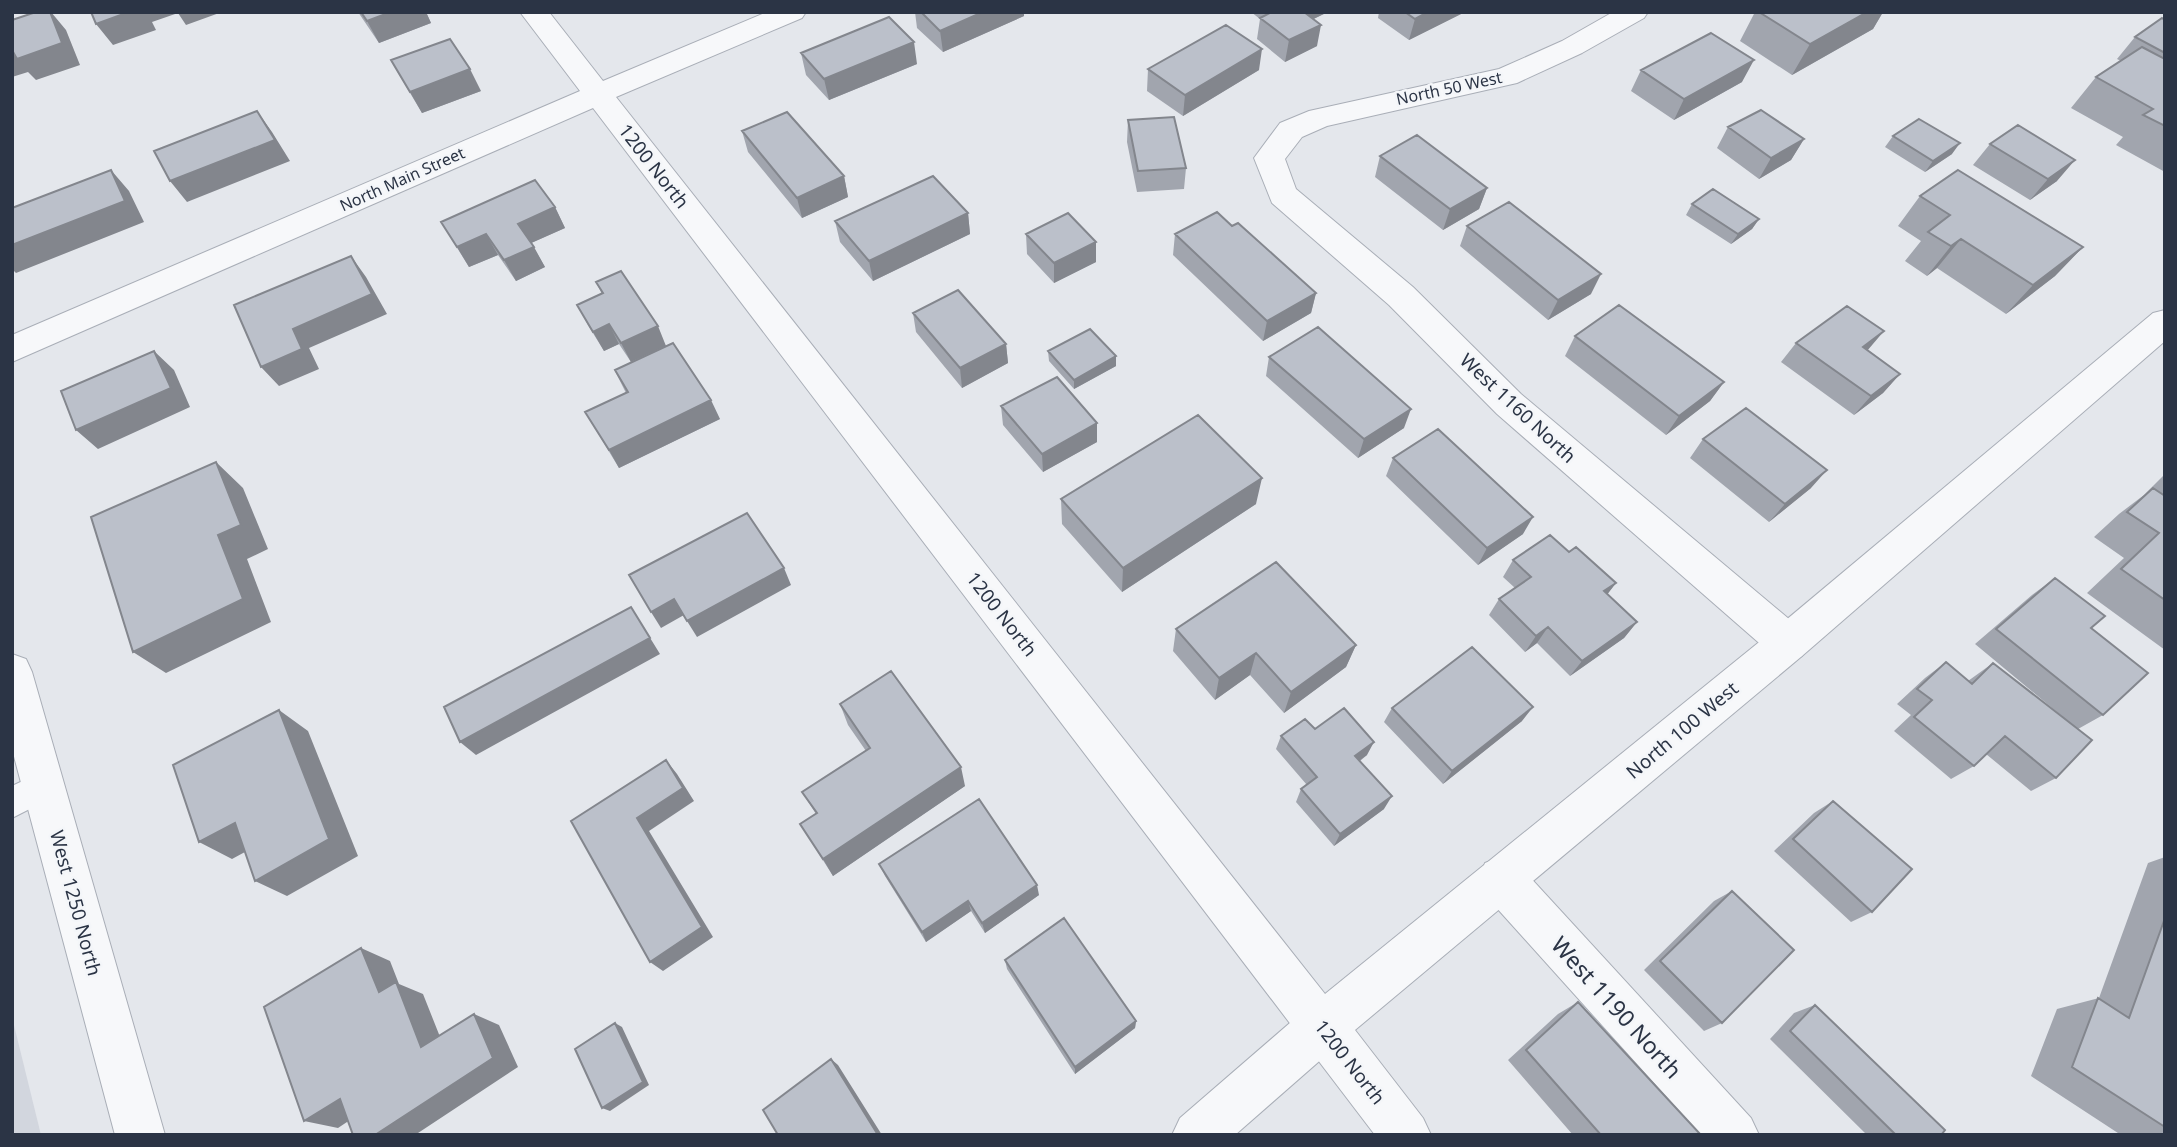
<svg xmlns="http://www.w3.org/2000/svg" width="2177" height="1147" viewBox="0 0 2177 1147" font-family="'Noto Sans',sans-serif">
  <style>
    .built { fill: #d2d6de }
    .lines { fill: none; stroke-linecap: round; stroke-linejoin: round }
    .service-casing { stroke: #a9aeb7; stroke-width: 2 }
    .minor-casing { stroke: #a9aeb7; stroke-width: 2 }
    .tertiary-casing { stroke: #a9aeb7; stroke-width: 2 }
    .service { fill: #f7f8fa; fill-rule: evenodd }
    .minor { fill: #f7f8fa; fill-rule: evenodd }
    .tertiary { fill: #f7f8fa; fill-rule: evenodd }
    .wall { fill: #a1a5ae }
    .shaded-wall { fill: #83868d }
    .building { fill: #bbc0ca; stroke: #83868d; stroke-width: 2 }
    .labels { text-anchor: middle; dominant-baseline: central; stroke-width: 5; stroke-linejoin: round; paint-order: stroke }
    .far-street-label { font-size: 16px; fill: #2b3445; stroke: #f4f6f9 }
    .street-label { font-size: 19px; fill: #2b3445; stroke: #f4f6f9 }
    .near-street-label { font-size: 23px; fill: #2b3445; stroke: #f4f6f9 }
  </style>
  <rect width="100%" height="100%" fill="#e4e7ec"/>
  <path class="built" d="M12 1017 41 1135H12Z"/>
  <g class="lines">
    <defs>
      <path id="service" d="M44 771 55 776 60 786 55 796 12 818V786Z"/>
      <path id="minor" d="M1613 12H1648L1644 18 1582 53 1517 83 1327 126 1302 137 1285 159 1296 189 1413 287 1521 394 1802 630 1808 643 1802 656 1788 661 1774 656 1497 414 1389 305 1272 203 1254 158 1280 123 1309 111 1499 69 1562 41Z
        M12 654 26 659 32 672 165 1135H115L12 749Z
        M1501 857 1517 863 1751 1118 1759 1135H1701L1485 895 1479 879 1485 863Z
        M1323 1002 1340 1009 1347 1026 1340 1043 1235 1135H1172L1180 1118 1306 1009Z"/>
      <path id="tertiary" d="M520 12H549L603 81 767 12H806L802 18 616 97 1325 994 1774 630 2153 313 2165 310V341L1802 656 1355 1030 1423 1118 1431 1135H1375L593 108 12 362V335L580 91Z"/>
    </defs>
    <use href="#service" class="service-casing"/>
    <use href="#minor" class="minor-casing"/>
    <use href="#tertiary" class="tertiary-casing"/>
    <use href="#service" class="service"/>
    <use href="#minor" class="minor"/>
    <use href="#tertiary" class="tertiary"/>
  </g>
  <path class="wall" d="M358 12H426L431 23 379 43Z
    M915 12H1024V16L943 52 917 28Z
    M1251 12H1328L1313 19 1317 46 1285 62 1257 39 1260 19Z
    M1379 12H1465L1409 40 1378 18Z
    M1755 12H1883L1873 29 1792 75 1740 41Z
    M2165 20V172L2116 145 2123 137 2071 108 2096 77 2121 61 2117 59 2135 37Z
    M801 53 917 64 829 100 806 75Z
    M391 61 481 91 422 113Z
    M1148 69 1259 70 1183 116 1147 91Z
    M1641 70 1742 82 1674 120 1631 91Z
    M1128 120 1186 168 1184 189 1137 192 1127 142Z
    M1728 127 1804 139 1791 160 1759 179 1717 148Z
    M742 131 844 176 848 197 802 218 748 152Z
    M1893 136 1952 154 1925 172 1885 147Z
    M1990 144 2057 181 2030 200 1973 165Z
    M1380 156 1487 188 1479 209 1443 230 1375 177Z
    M1920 196 2083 247 2055 276 2006 314 1937 268 1927 276 1905 261 1921 241 1898 226Z
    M1692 204 1759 219 1752 229 1731 244 1686 215Z
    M555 207 565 228 531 243 545 267 516 281 498 255 469 267 441 222Z
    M968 213 970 234 873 281 840 242 835 221Z
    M1232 226 1316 293 1311 313 1263 341 1173 255 1175 234Z
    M1467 226 1591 294 1548 320 1460 246Z
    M1026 234 1096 242V262L1054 283 1027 254Z
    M596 282 658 326 631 362 619 344 604 351 588 325 577 305 602 294Z
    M913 313 1006 344 1008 363 962 388 916 332Z
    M1575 336 1724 382 1710 401 1666 435 1565 356Z
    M1796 343 1868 350 1900 374 1883 393 1854 415 1781 362Z
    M1048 351 1116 356V366L1074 389 1049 361Z
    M1269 357 1404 428 1358 458 1266 376Z
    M615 371 720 419 619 468 585 412 626 393Z
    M1001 406 1097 423V442L1043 472 1003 425Z
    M1703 439 1811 488 1769 522 1690 458Z
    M1393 458 1523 534 1478 565 1386 476Z
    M2165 474V650L2087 593 2124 558 2094 537 2119 514 2144 495Z
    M1061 499 1256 504 1122 592 1062 524Z
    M1569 552 1616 583 1607 594 1637 622 1624 638 1570 676 1537 643 1525 652 1489 615 1499 599 1515 588 1503 577 1513 560Z
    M2055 578 2091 628 2103 715 2078 729 2056 778 2031 791 1986 754 1974 766 1951 779 1894 731 1911 715 1897 704 1925 678 1946 662 1968 681 1993 663 2069 722 1975 644 2032 595Z
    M1176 629 1356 645 1346 667 1284 713 1250 675 1215 700 1173 651Z
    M840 704 965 786 833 876 800 824 816 814 802 792 866 751 848 725Z
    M1392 708 1522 721 1443 784 1384 722Z
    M1315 729 1367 755 1360 761 1384 809 1334 846 1296 802 1301 789 1307 785 1276 749 1281 736Z
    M1833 801 1872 912 1851 922 1774 851 1814 813Z
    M2165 857V1135H2121L2031 1076 2057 1009 2099 998 2148 863Z
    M879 864 1039 895 985 933 971 911 926 942 885 876Z
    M1732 891 1722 1023 1704 1031 1644 970 1714 901Z
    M1005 960 1136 1021 1135 1028 1075 1074 1007 969Z
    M1578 1002 1701 1135H1573L1508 1060 1558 1014Z
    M1815 1005 1941 1135H1867L1770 1039 1794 1013Z"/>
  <path class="shaded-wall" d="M50 12H51L66 30 80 65 36 80 28 72 12 77V50Z
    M129 12H222L186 25 178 13 152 22 156 30 113 45 96 24Z
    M391 12H426L431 23 379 43 367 21Z
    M983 12H1024V16L943 52 940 31Z
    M1296 12H1328L1293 29Z
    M1428 12H1465L1409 40 1415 19Z
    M1867 12H1883L1873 29 1792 75 1810 44Z
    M1321 25 1317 46 1285 62 1289 40Z
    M914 42 917 64 829 100 824 79Z
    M1262 49 1259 70 1183 116 1185 95Z
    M1754 60 1742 82 1674 120 1684 99Z
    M470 69 481 91 422 113 410 92Z
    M257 111 272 132 290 161 187 202 170 181Z
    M1804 139 1791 160 1759 179 1771 158Z
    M1960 143 1952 154 1925 172 1933 161Z
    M2075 160 2057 181 2030 200 2048 179Z
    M111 170 129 191 144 222 16 273 12 269V245Z
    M844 176 848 197 802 218 797 198Z
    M1487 188 1479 209 1443 230 1450 209Z
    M555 207 565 228 529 244 518 224Z
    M968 213 970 234 873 281 869 261Z
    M1759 219 1752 229 1731 244 1738 234Z
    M486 234 498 255 469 267 457 247Z
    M1961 239 1937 268 1927 276 1951 246Z
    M1096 242V262L1054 283V263Z
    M534 247 545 267 516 281 504 260Z
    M2083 247 2055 276 2006 314 2033 285Z
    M351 256 366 277 387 314 309 348 319 369 279 386 261 367Z
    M1601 274 1591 294 1548 320 1558 300Z
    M1316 293 1311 313 1263 341 1267 321Z
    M609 324 619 344 604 351 593 332Z
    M658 326 666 346 631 362 621 343Z
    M1884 331 1867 351 1863 347Z
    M1006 344 1008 363 962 388 960 368Z
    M154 351 174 370 190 407 98 449 76 430Z
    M1116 356V366L1074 389V380Z
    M1900 374 1883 393 1854 415 1871 396Z
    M1724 382 1710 401 1666 435 1679 416Z
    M711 400 720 419 619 468 609 450Z
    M1411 409 1404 428 1358 458 1364 439Z
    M1097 423V442L1043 472 1042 454Z
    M216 462 243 488 268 549 247 559 271 622 166 673 133 652 218 535Z
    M1827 470 1811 488 1769 522 1785 504Z
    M1262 478 1256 504 1122 592 1123 568Z
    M1533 517 1523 534 1478 565 1487 548Z
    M784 568 791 585 697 637 687 621Z
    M1616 583 1603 600 1604 591Z
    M674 599 684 615 661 628 651 612Z
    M631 607 660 654 476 755 460 742Z
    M1637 622 1624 638 1570 676 1582 661Z
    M1548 627 1537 643 1525 652 1536 636Z
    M1356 645 1346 667 1284 713 1291 692Z
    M1256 653 1250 675 1215 700 1219 678Z
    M1533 707 1522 721 1443 784 1452 771Z
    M279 710 308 731 358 856 287 896 255 881Z
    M1374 742 1367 755 1348 769 1355 756Z
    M666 760 677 774 694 801 649 831 713 937 663 971 650 962 637 818Z
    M961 767 965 786 833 876 823 859Z
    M1392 796 1384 809 1334 846 1340 834Z
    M235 823 267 840 232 859 199 842Z
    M1037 885 1039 895 985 933 982 923Z
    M968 901 971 911 926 942 922 932Z
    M361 948 390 961 399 984 423 994 448 1057 421 1047 379 992Z
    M474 1014 499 1025 518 1067 415 1135H375Z
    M1136 1021 1135 1028 1075 1074V1067Z
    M615 1023 622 1027 649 1085 610 1111 602 1108Z
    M831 1059 838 1065 882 1135H878Z
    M340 1099 371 1106 338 1128 304 1121Z"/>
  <path class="building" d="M36 12H50L62 43 17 59 12 50V20Z
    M91 12H129L96 24Z
    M361 12H391L367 21Z
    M921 12H983L940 31Z
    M1272 12H1304L1321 25 1289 40 1260 18Z
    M1405 12H1428L1415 19Z
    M1759 12H1867L1810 44Z
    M889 17 914 42 824 79 801 53Z
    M2162 18 2165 20V53L2135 37Z
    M1226 25 1262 49 1185 95 1148 69Z
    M1711 33 1754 60 1684 99 1641 70Z
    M450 39 470 69 410 92 391 60Z
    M2142 47 2165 59V126L2143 115 2153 109 2096 77Z
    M1761 110 1804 139 1771 158 1728 127Z
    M257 111 275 140 170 181 154 151Z
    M787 112 844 176 797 198 742 131Z
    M1174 117 1186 168 1138 171 1128 120Z
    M1919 119 1960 143 1933 161 1893 136Z
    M2018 125 2075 160 2048 179 1990 144Z
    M1417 135 1487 188 1450 209 1380 156Z
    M111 170 125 201 12 245V208Z
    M1958 170 2083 247 2033 285 1961 239 1951 246 1928 232 1950 215 1920 196Z
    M933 176 968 213 869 261 835 221Z
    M535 180 555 207 518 224 534 247 504 260 486 234 457 247 441 222Z
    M1713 189 1759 219 1738 234 1692 204Z
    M1509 202 1601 274 1558 300 1467 226Z
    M1217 212 1232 226 1238 223 1316 293 1267 321 1175 234Z
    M1068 213 1096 242 1054 263 1026 234Z
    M351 256 372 294 293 329 302 349 261 367 234 305Z
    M621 271 658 326 621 343 609 324 593 332 577 305 603 293 596 282Z
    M958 290 1006 344 960 368 913 313Z
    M1619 305 1724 382 1679 416 1575 336Z
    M1847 306 1884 331 1863 347 1900 374 1871 396 1796 343Z
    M1318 327 1411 409 1364 439 1269 357Z
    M1090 329 1116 356 1074 380 1048 351Z
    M673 343 711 400 609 450 585 412 628 392 615 370Z
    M154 351 171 388 76 430 61 391Z
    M1057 377 1097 423 1042 454 1001 406Z
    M1746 408 1827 470 1785 504 1703 439Z
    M1198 415 1262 478 1123 568 1061 499Z
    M1438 429 1533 517 1487 548 1393 458Z
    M216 462 241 525 218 535 243 599 133 652 91 517Z
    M2153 488 2165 496V600L2121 569 2159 533 2127 512Z
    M747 513 784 568 687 621 674 599 651 612 629 575Z
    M1550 535 1569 552 1576 547 1616 583 1604 591 1637 622 1582 661 1548 627 1536 636 1499 599 1531 577 1513 560Z
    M1276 562 1356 645 1291 692 1256 653 1219 678 1176 629Z
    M2055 578 2105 616 2091 628 2148 673 2103 715 1996 629Z
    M631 607 650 638 460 742 444 707Z
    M1472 647 1533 707 1452 771 1392 708Z
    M1946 662 1972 684 1993 663 2092 740 2056 778 2005 736 1974 766 1914 717 1932 700 1917 689Z
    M891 671 961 767 823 859 800 824 817 813 802 792 870 748 840 704Z
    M1344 708 1374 742 1355 756 1392 796 1340 834 1301 789 1317 777 1281 736 1305 719 1315 729Z
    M279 710 329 839 255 881 235 823 199 842 173 765Z
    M666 760 683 788 637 818 702 927 650 962 571 821Z
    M979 799 1037 885 982 923 968 901 922 932 879 864Z
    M1833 801 1912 869 1872 912 1793 839Z
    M1732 891 1794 950 1722 1023 1660 961Z
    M1064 918 1136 1021 1075 1067 1005 960Z
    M2165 918V1127L2072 1067 2098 998 2129 1018Z
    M361 948 379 992 396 982 421 1047 474 1014 493 1058 375 1135H353L340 1099 304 1121 264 1007Z
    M1578 1002 1701 1135H1601L1526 1050Z
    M1815 1005 1945 1130 1941 1135H1896L1790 1031Z
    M615 1023 643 1082 602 1108 575 1049Z
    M831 1059 878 1135H778L763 1110Z"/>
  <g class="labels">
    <g class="far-street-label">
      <text transform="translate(1449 88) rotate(-12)">North 50 West</text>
      <text transform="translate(402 179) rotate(-24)">North Main Street</text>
    </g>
    <g class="street-label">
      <text transform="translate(654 166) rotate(52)">1200 North</text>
      <text transform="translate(1518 408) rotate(43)">West 1160 North</text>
      <text transform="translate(1002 614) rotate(52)">1200 North</text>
      <text transform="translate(1682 730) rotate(-40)">North 100 West</text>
      <text transform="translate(76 903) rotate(75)">West 1250 North</text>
      <text transform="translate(1350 1062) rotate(52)">1200 North</text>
    </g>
    <g class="near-street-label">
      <text transform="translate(1617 1007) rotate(48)">West 1190 North</text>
    </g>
  </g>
  <rect width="2177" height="1147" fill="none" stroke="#2b3445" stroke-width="28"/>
</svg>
